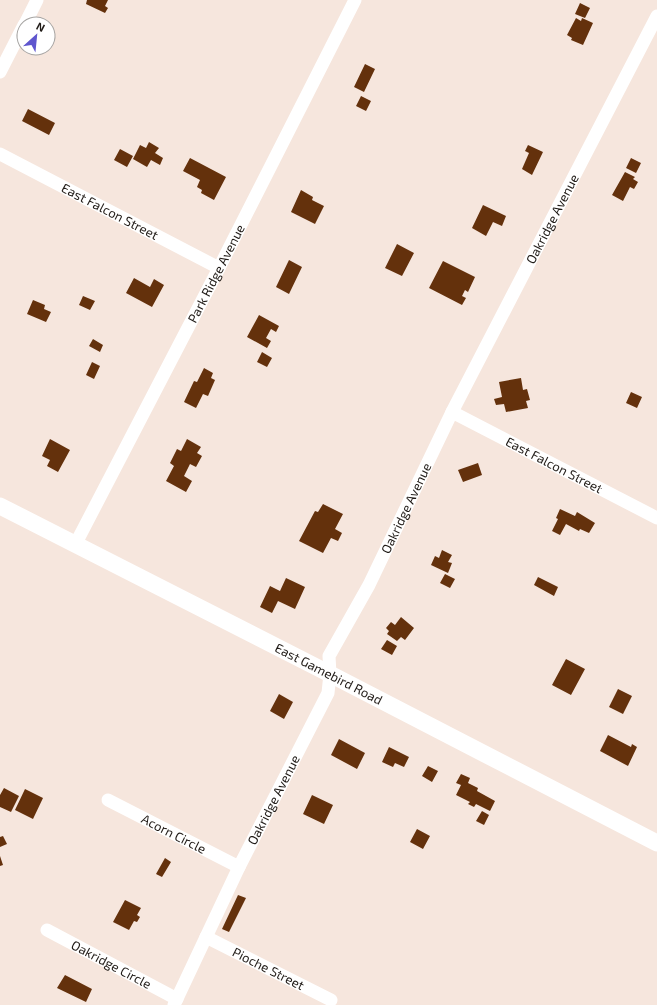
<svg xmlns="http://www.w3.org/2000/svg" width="657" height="1005" viewBox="0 0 657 1005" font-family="'Exo 2',sans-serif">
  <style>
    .building { fill: #64310c }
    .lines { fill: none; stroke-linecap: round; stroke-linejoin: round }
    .minor { stroke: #fff; stroke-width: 13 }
    .major { stroke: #fff; stroke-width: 17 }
    .labels { text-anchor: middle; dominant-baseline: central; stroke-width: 4; stroke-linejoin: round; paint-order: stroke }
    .street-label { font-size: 13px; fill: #201b17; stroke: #fff }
  </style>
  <rect width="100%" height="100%" fill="#f6e6dd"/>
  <path class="building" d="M87 0H108L105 6 108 8 105 13 86 4Z
    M580 3 590 8 585 18 575 14Z
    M576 18 581 21 582 18 593 23 583 45 571 40 572 38 567 35Z
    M365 64 375 69 364 92 354 87Z
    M361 96 371 101 366 111 356 106Z
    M28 109 55 123 49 135 22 121Z
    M149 142 159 148 155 153 163 158 160 165 151 160 147 167 133 159 140 145 146 148Z
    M528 145 543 152 532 175 522 169 529 153 525 151Z
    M120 149 133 156 127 167 114 160Z
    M190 158 226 177 214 200 201 193 202 190 197 187 200 180 183 171Z
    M631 158 641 163 636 173 626 168Z
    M625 172 635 177 633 179 638 182 634 189 630 187 623 201 612 195Z
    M301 190 313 197 312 200 324 206 315 224 291 212Z
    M483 205 506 216 502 226 493 222 486 236 472 228Z
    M397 244 414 253 402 276 385 268Z
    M289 260 302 267 289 294 276 287Z
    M443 261 475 277 468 292 465 290 462 296 466 298 462 305 429 288Z
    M134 278 150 287 154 279 164 285 152 307 126 293Z
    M83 296 95 301 90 310 79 305Z
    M33 300 45 305 44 309 51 312 46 322 27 314Z
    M259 315 279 326 276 332 271 329 266 338 271 341 267 348 247 337Z
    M93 339 103 345 100 352 89 346Z
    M262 352 272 358 267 367 257 362Z
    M92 362 100 366 94 379 86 375Z
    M204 368 213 373 211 378 215 380 208 396 203 394 196 408 184 402 194 381 197 382Z
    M521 378 523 390 527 389 530 400 526 401 528 408 506 412 504 404 496 405 494 399 502 397 499 382Z
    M631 392 642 397 637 408 626 403Z
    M50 439 70 450 58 472 47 466 50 460 42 456Z
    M187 439 201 447 197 453 202 456 196 467 190 464 184 476 192 481 186 492 166 481 174 466 170 463 177 449 181 451Z
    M478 463 482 475 463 482 458 470Z
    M323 504 343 514 335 529 342 533 338 541 331 538 323 553 299 541 315 511 318 512Z
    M560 509 575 516 577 512 595 523 589 533 580 529 579 531 566 524 560 535 552 531 558 519 556 518Z
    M442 550 452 555 448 562 452 563 448 573 431 565 435 556 439 558Z
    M445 574 455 579 450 588 440 583Z
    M538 577 558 587 554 596 534 585Z
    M286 578 305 587 295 609 278 601 272 613 260 607 270 586 280 591Z
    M401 617 414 628 405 640 401 637 397 641 387 634 389 631 386 628 391 622 395 625Z
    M387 640 397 646 392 655 381 649Z
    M566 659 585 669 571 695 552 685Z
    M618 689 632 696 623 714 609 707Z
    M279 694 293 702 284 719 270 711Z
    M608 735 631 747 632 744 637 747 628 766 600 751Z
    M339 739 365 753 357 769 331 755Z
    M389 747 409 757 404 767 395 763 393 767 382 762Z
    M428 766 438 771 432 782 422 776Z
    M461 774 470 778 468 783 478 788 477 791 495 801 490 811 476 804 474 807 468 804 470 802 456 795 461 785 456 783Z
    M4 788 19 796 11 812 0 807V795Z
    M25 789 43 798 33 819 15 810Z
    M312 795 333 805 324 824 303 814Z
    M482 811 489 815 484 825 476 821Z
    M417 829 430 836 423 849 410 842Z
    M3 836 7 844 0 847V837Z
    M0 856 3 865 0 866Z
    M165 858 171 862 162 877 156 874Z
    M238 895 246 898 229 932 222 929Z
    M125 900 141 908 137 915 140 917 137 922 134 921 129 930 113 922Z
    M65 975 92 989 86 1002 57 988Z"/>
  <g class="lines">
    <g class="minor">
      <path d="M25 24 37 0"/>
      <path d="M0 72 24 25"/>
      <path id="s1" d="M0 154 219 268"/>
      <path id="s2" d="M452 412 657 518"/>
      <path id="s3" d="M75 545 219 268 355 0"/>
      <path id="s4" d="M108 800 239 867"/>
      <path id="s5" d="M47 930 177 999"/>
      <path id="s6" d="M206 937 331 1000"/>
      <path id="s7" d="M174 1005 239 867 328 693 330 674 329 656 369 585 452 412 657 16"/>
    </g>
    <path class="major" id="s8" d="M0 506 330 674 657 843"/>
  </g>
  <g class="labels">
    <g class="street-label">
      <text stroke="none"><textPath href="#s1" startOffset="124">East Falcon Street</textPath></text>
      <text stroke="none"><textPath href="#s7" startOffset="876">Oakridge Avenue</textPath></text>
      <text stroke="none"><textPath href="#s3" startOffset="306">Park Ridge Avenue</textPath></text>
      <text stroke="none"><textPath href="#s2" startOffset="115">East Falcon Street</textPath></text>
      <text stroke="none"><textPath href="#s7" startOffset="552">Oakridge Avenue</textPath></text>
      <text stroke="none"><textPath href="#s8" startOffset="369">East Gamebird Road</textPath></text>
      <text stroke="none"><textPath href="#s7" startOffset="228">Oakridge Avenue</textPath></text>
      <text stroke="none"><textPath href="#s4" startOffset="74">Acorn Circle</textPath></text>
      <text stroke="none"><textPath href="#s5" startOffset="73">Oakridge Circle</textPath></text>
      <text stroke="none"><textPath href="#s6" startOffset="70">Pioche Street</textPath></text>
    </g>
  </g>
  <g transform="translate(36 36) rotate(27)"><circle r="19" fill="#ffffff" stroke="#a6a4a2"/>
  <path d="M0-3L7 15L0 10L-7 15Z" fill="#5f56ce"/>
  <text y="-6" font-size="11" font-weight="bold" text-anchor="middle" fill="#201b17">N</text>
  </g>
</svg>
